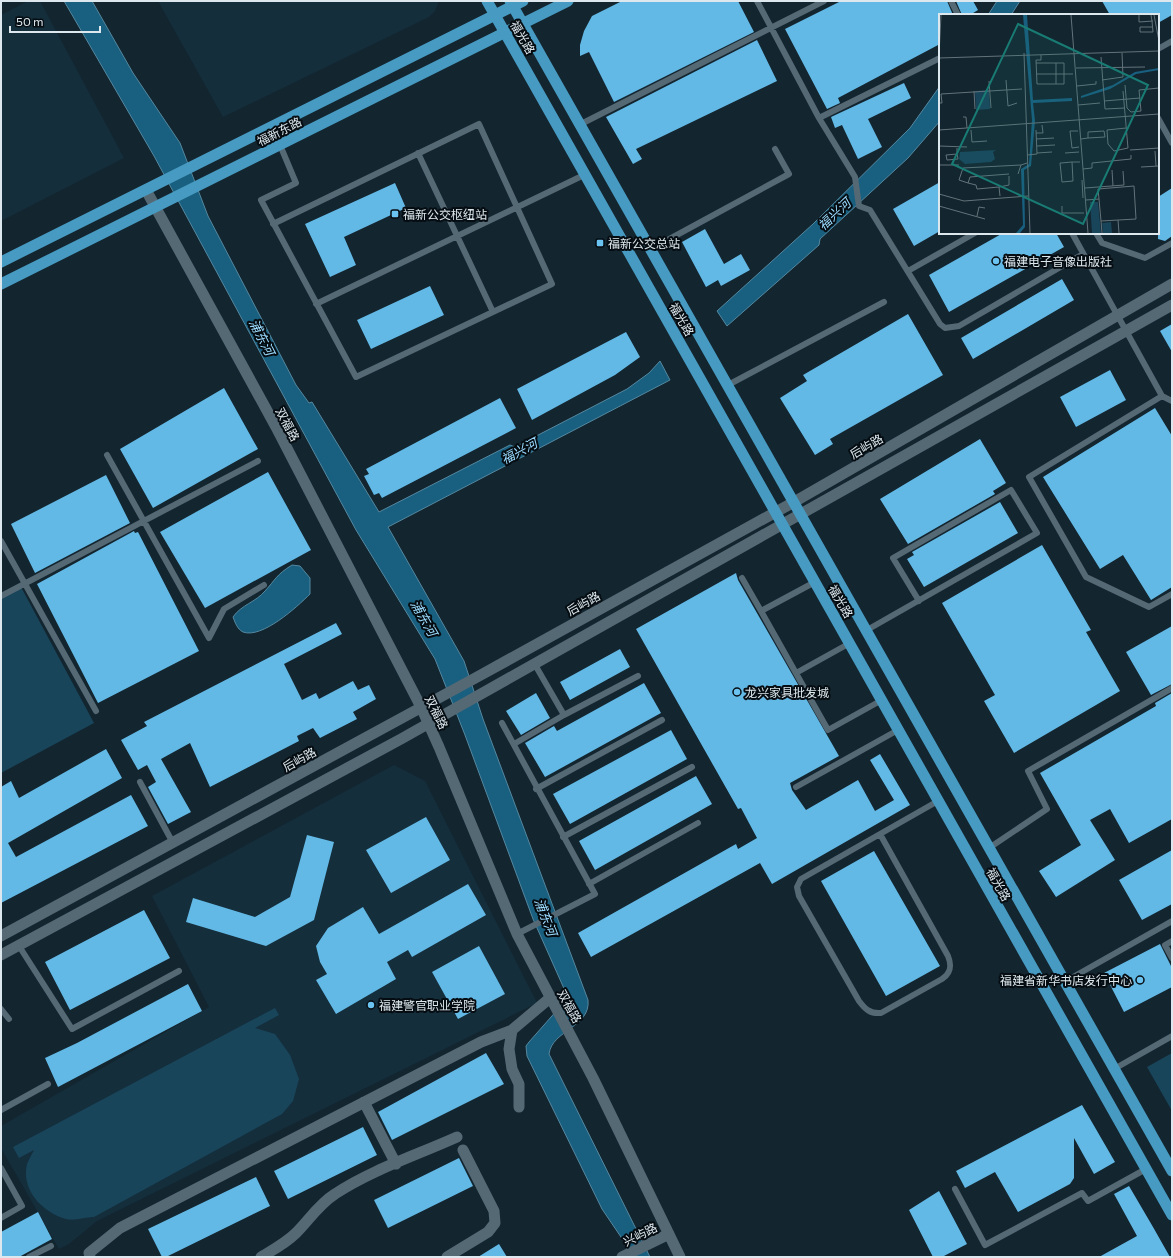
<svg xmlns="http://www.w3.org/2000/svg" width="1173" height="1258" viewBox="0 0 1173 1258" font-family="Commissioner,'Noto Sans SC',sans-serif">
  <style>
    .built { fill: #142e3c }
    .green { fill: #19455b }
    .water { fill: #195f7f; stroke: #5488a0 }
    .building { fill: #63b9e6 }
    .lines { fill: none; stroke-linecap: round; stroke-linejoin: round }
    .service { stroke: #556975; stroke-width: 6 }
    .minor { stroke: #556975; stroke-width: 11 }
    .tertiary { stroke: #556975; stroke-width: 11 }
    .secondary { stroke: #556975; stroke-width: 11 }
    .primary { stroke: #479ac1; stroke-width: 11 }
    .poi-dot { fill: #6ac3f1; stroke: #060d12; stroke-width: 1.5 }
    .labels { text-anchor: middle; dominant-baseline: central; stroke-width: 4; stroke-linejoin: round; paint-order: stroke }
    .street-label { font-size: 12px; fill: #dce8ee; stroke: #060d12 }
    .poi-label { font-size: 12px; fill: #dce8ee; stroke: #060d12; text-anchor: start }
    .water-label { font-size: 13px; font-style: italic; fill: #9bdbfe; stroke: #060d12 }
    .inset-road { fill: none; stroke: #63737b; stroke-width: 1 }
    .view { fill: #197c74; fill-opacity: 0.15; stroke: #197c74; stroke-width: 2 }
    .inset-edge { fill: none; stroke: #dce8ee; stroke-width: 2 }
  </style>
  <rect width="100%" height="100%" fill="#13252f"/>
  <path class="built" d="M28 1H40L124 158 1 221V15Z
    M158 1H439L435 11 429 17 223 117Z
    M394 765 425 781 537 1003 97 1221 69 1244 59 1249 1 1148V1126L209 1007 152 896Z"/>
  <path class="green" d="M21 587 94 723 1 773V597Z
    M275 1008 279 1015 255 1028 275 1034 290 1055 299 1079 293 1101 282 1114 94 1217C86 1217 74 1221 66 1219 42 1212 21 1190 27 1164 29 1159 32 1154 34 1150L19 1158 13 1147Z
    M1172 1053V1111L1147 1067Z"/>
  <path class="water" d="M64 1H92L133 73 180 143 208 216 296 385 309 403 312 402 379 512 510 445 515 447 627 389 649 373 660 361 670 380 388 527 464 661 483 719 588 1000C591 1027 552 1030 549 1054L650 1257H630L623 1240 602 1209 527 1056 526 1046 529 1042 566 1000V993L533 919 465 735 435 659 356 530 154 156Z
    M997 1H1020L1011 15H988Z
    M940 86V121L908 158 820 239 819 245 727 326 717 311 813 224 910 128Z
    M292 565 300 566 310 578V594C297 607 262 639 243 632 237 629 235 622 233 617 241 605 256 602 265 591 276 579 276 575 292 565Z"/>
  <path class="building" d="M622 1H738L754 32 614 102 589 52 580 56V45L584 31 592 16Z
    M841 1H947L953 15H940V44L838 98 840 103 827 109 785 29Z
    M956 1H973L978 10 970 15H962Z
    M1102 1H1172V15L1158 23V15H1110Z
    M757 40 777 81 636 149 642 159 633 164 606 117Z
    M904 83 911 98 868 119 882 147 858 159 842 125 835 128 831 117Z
    M940 182V231L914 246 893 209Z
    M395 183 406 208 344 237 356 265 330 277 305 224Z
    M1172 188V236L1165 241 1158 239V197Z
    M705 229 724 264 741 254 750 270 721 286 718 280 706 287 682 242Z
    M1003 233H1056L1064 247 949 312 929 275Z
    M1062 279 1074 300 973 359 961 338Z
    M430 286 444 315 371 349 357 320Z
    M908 314 943 375 830 439 833 444 815 455 780 398 807 381 803 375Z
    M1172 324V352L1160 331Z
    M626 332 640 357 615 375 532 420 517 389Z
    M1110 370 1126 400 1076 427 1060 397Z
    M224 388 258 449 153 508 120 449Z
    M500 398 516 428 382 498 379 493 374 495 364 476 369 474 366 469Z
    M1155 408 1172 436V587L1151 600 1123 555 1100 569 1043 477Z
    M980 439 1006 483 993 491 995 494 908 544 880 499Z
    M268 472 311 550 205 608 160 532Z
    M106 475 130 523 35 573 11 524Z
    M1000 502 1018 533 924 587 907 559 914 555 912 552Z
    M134 531 135 533 138 532 199 651 98 703 37 584Z
    M1042 545 1091 630 1086 632 1120 691 1014 753 984 701 995 695 942 603Z
    M736 573 738 580 839 756 790 783 792 790 806 810 858 780 875 811 894 800 870 760 880 754 910 805 772 884 760 863 591 957 578 933 736 844 738 849 757 838 741 808 738 809 636 629Z
    M336 623 342 634 284 664 302 700 316 693 319 699 353 681 358 690 369 685 376 699 353 712 357 719 320 738 313 728 297 736 299 741 210 787 190 743 161 759 191 812 168 824 148 787 156 782 147 765 138 770 121 740 147 726 144 722Z
    M1172 626V684L1151 695 1126 652Z
    M620 649 630 667 570 700 560 682Z
    M644 683 661 713 545 777 525 743 554 726 557 731Z
    M536 693 550 718 521 735 506 711Z
    M1172 693V819L1129 843 1110 809 1090 820 1115 860 1056 897 1039 871 1081 845 1040 773 1156 706 1155 703Z
    M671 730 687 759 570 824 553 794Z
    M106 749 122 778 8 843 16 857 131 795 148 826 1 903V787L11 781 19 798Z
    M696 776 712 804 595 870 579 841Z
    M426 817 450 860 391 893 366 850Z
    M307 835 334 842 314 920 266 946 186 922 193 898 255 917 290 897Z
    M1172 850V904L1142 920 1119 880Z
    M874 851 940 966 886 996 821 881Z
    M468 884 486 915 412 957 408 950 387 962 396 979 336 1014 316 980 327 974 320 962 316 946 328 928 363 907 379 934Z
    M144 910 170 958 70 1010 45 962Z
    M1160 944 1172 968V987L1124 1012 1104 973Z
    M479 946 505 994 458 1019 432 972Z
    M188 984 202 1011 58 1087 45 1058 77 1043Z
    M486 1053 504 1084 392 1140 378 1112Z
    M1082 1105 1115 1162 1094 1174 1074 1138V1178L1070 1184 1018 1212 995 1172 965 1188 956 1171Z
    M363 1127 377 1155 288 1199 274 1171Z
    M459 1158 473 1186 388 1228 374 1200Z
    M256 1177 270 1206 166 1257H162L148 1229Z
    M1129 1186 1153 1227 1170 1257H1099L1137 1236 1114 1194Z
    M939 1191 967 1244 942 1257H933L909 1210Z
    M38 1212 52 1239 19 1257H1V1232Z
    M499 1244 507 1257H478Z"/>
  <g class="lines">
    <path class="service" d="M757 1 819 118 855 177 859 206 870 210 940 324 945 328 959 326 1083 254
      M951 1 958 15
      M1158 49 1172 41
      M819 118 940 58
      M1158 118 1172 143
      M581 124 824 1
      M418 153 493 312
      M273 224 479 124 552 284 356 377 261 200 296 183 280 145
      M1072 233 1162 396 1172 401
      M1096 233 1102 243 1145 258 1172 243
      M651 249 789 174 775 149
      M908 271 975 233
      M316 304 584 175
      M728 385 884 302
      M1162 396 1029 477 1086 577 1149 607 1172 594
      M107 455 209 638 224 609 264 585
      M1 541 96 711
      M742 578 761 611
      M815 582 761 611 828 730 882 700
      M1 596 258 461
      M867 630 1037 533 1011 490 893 558 919 601
      M796 673 850 643
      M564 715 638 676
      M502 723 595 894 517 934
      M514 744 564 715 534 663
      M140 782 173 843
      M796 787 898 730
      M536 789 662 720
      M880 834 948 956C952 966 951 973 942 979L881 1013C870 1014 865 1009 859 1001L799 896 797 887 801 879 938 801
      M563 837 692 767
      M989 848 1047 809 1028 771 1172 688
      M589 884 698 823
      M1172 941 1165 945 1172 958
      M19 946 72 1029 179 971
      M1066 981 1172 921
      M1 1009 9 1019
      M1114 1069 1172 1036
      M1 1110 48 1084
      M1 1168 22 1206 1 1218
      M955 1189 985 1245 1082 1193 1088 1201 1146 1169
      M29 1257 51 1246"/>
    <path class="minor" d="M364 1102 396 1164
      M519 1107V1084L512 1069 509 1049 512 1030 550 998
      M90 1257 89 1253 120 1228 481 1042 512 1030
      M261 1257C273 1250 286 1243 296 1233 309 1220 319 1204 335 1194 371 1170 417 1155 457 1137
      M447 1257 488 1232 495 1223 494 1211 463 1150"/>
    <path class="tertiary" d="M146 190 276 427 421 707 439 747 517 934 593 1078 680 1257
      M622 1257 669 1234"/>
    <path class="secondary" d="M1 936 479 676 794 502 1172 284
      M1 955 401 739 1172 305"/>
    <path class="primary" d="M487 1 1172 1215
      M510 1 1172 1171
      M1 262 523 1
      M1 284 568 1"/>
  </g>
  <g class="poi-dot">
    <rect x="391" y="210" width="8" height="8" rx="2"/>
    <rect x="596" y="239" width="8" height="8" rx="2"/>
    <circle cx="996" cy="261" r="4"/>
    <circle cx="737" cy="692" r="4"/>
    <circle cx="1140" cy="980" r="4"/>
    <circle cx="371" cy="1005" r="4"/>
  </g>
  <g class="labels">
    <g class="street-label">
      <text transform="translate(523 37) rotate(60)">福光路</text>
      <text transform="translate(279 131) rotate(-27)">福新东路</text>
      <text transform="translate(682 319) rotate(60)">福光路</text>
      <text transform="translate(288 424) rotate(62)">双福路</text>
      <text transform="translate(866 446) rotate(-30)">后屿路</text>
      <text transform="translate(841 601) rotate(60)">福光路</text>
      <text transform="translate(583 603) rotate(-29)">后屿路</text>
      <text transform="translate(437 712) rotate(64)">双福路</text>
      <text transform="translate(299 759) rotate(-29)">后屿路</text>
      <text transform="translate(999 884) rotate(61)">福光路</text>
      <text transform="translate(570 1006) rotate(61)">双福路</text>
      <text transform="translate(640 1234) rotate(-26)">兴屿路</text>
    </g>
    <g class="poi-label">
      <text x="403" y="214">福新公交枢纽站</text>
      <text x="608" y="243">福新公交总站</text>
      <text x="1004" y="261">福建电子音像出版社</text>
      <text x="745" y="692">龙兴家具批发城</text>
      <text x="1132" y="980" text-anchor="end">福建省新华书店发行中心</text>
      <text x="379" y="1005">福建警官职业学院</text>
    </g>
    <g class="water-label">
      <text transform="translate(834 214) rotate(-43)">福兴河</text>
      <text transform="translate(262 337) rotate(63)">浦东河</text>
      <text transform="translate(519 451) rotate(-28)">福兴河</text>
      <text transform="translate(424 618) rotate(60)">浦东河</text>
      <text transform="translate(546 917) rotate(69)">浦东河</text>
    </g>
  </g>
  <g transform="translate(939 14)">
    <rect width="220" height="220" fill="#13252f"/>
    <path d="M50 76 51 95 37 96 36 77ZM57 136 54 138 56 145 52 148 26 150 20 145 21 138ZM151 188H159L162 219H153ZM172 208 173 219H164L163 209Z" fill="#19455b"/>
    <path d="M84 1H88L94 86 133 84V87L94 89 96 107 92 152 85 156 86 213 81 219H77L84 211 82 155 90 150 93 106ZM220 54V56L197 60 171 75 142 84V82L174 71 196 58Z" fill="#195f7f"/>
    <path class="inset-road" d="M132 1 149 219M200 1V8L214 7M212 1 213 7 214 18H201V13H213M215 1 220 27M85 39 91 219M0 41 2 1M162 43 166 95 186 94M0 44 220 37M97 49H125V70H98L97 46H102V41M117 49V70M137 54 206 53M98 60H134M67 66 69 92 78 89M163 66 184 63 183 39M50 67 52 94M186 71 188 94 192 98 202 97 200 76 220 74M138 72 157 70V67M35 77 36 95M184 77 189 134 175 137 169 130 168 116 187 114M165 87 201 84M0 89H3L2 80 83 75M139 91 161 89M24 103H27L28 114M0 116 220 100M32 116 33 128 48 127M139 117H131L133 134 140 133M97 119H104L103 111M97 125 115 124M142 125 149 124 166 123 165 117 149 118V124M0 132 28 133M98 132 116 131M18 134V140L19 145 8 146 7 141 18 140M191 136 220 134M216 137 217 152M98 139 113 138M126 139 140 138M88 141 98 140 97 116M133 148 134 167 123 168 121 149H122L133 148H141M0 151H20M202 153 220 152M144 155 153 154V149L192 145V141M173 156 174 172M79 160 82 151 88 149M143 166 144 184M29 169 20 166 24 154 82 151M60 173 38 175 37 171 29 169 31 163 70 160M146 174 185 171 184 157M0 180 25 187 89 182M61 182 60 173 70 171V162M147 186 160 185M0 192 46 205M123 192V199H145M38 202 40 193 46 194M179 206 180 219M162 207 197 205 195 172 159 175 160 185 162 207 163 219"/>
    <path class="view" d="M79 10 209 71 144 210 13 150Z"/>
    <rect width="220" height="220" class="inset-edge"/>
  </g>
  <rect width="1173" height="1258" fill="none" stroke="#dce8ee" stroke-width="4"/>
  <path d="M10 26v6h90v-6" fill="none" stroke="#dce8ee" stroke-width="2"/>
  <text x="16" y="26" font-size="12" fill="#dce8ee" stroke="#060d12" stroke-width="3" paint-order="stroke">50 m</text>
</svg>
